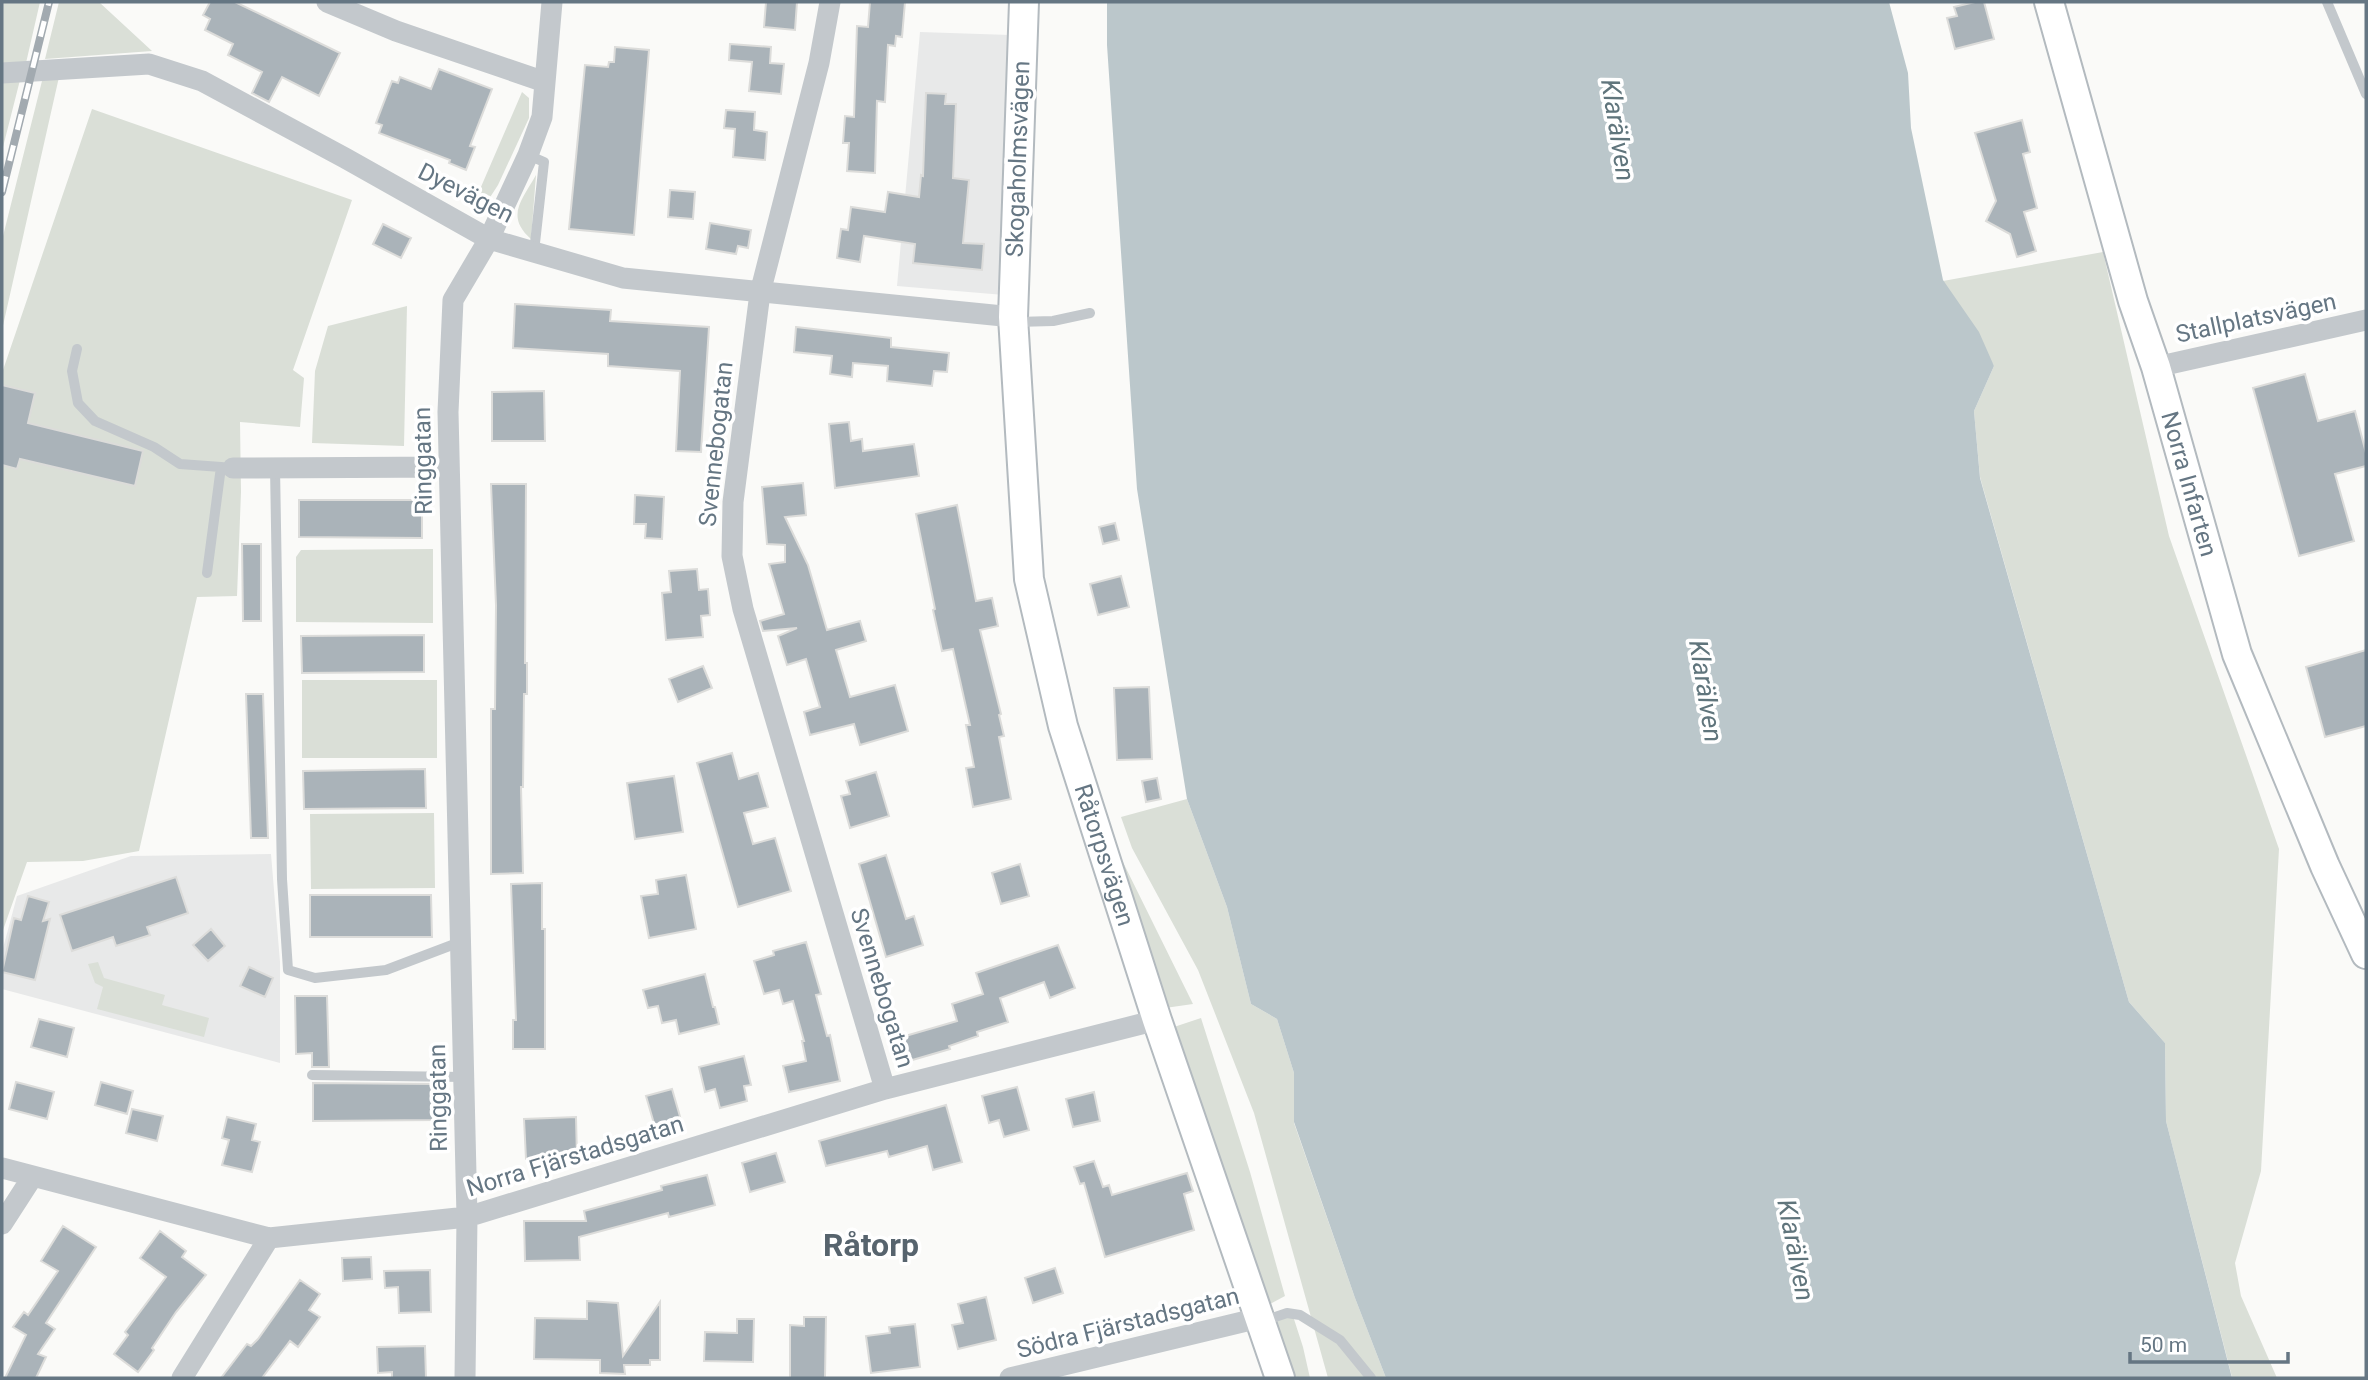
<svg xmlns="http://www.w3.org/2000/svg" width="2368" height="1380" viewBox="0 0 2368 1380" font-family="Roboto,sans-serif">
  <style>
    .built { fill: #e8e9e9 }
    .green { fill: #dadfd7 }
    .water { fill: #bbc7cb }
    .building { fill: #aab3b9; stroke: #dcdcda; stroke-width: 2 }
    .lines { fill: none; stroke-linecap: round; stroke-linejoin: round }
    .secondary-casing { stroke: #b3babf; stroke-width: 32 }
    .lane { stroke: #c3c8cc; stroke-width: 10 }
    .street { stroke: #c3c8cc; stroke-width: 21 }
    .secondary { stroke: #fff; stroke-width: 28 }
    .rail-casing { stroke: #a2aab0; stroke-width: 8 }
    .rail { stroke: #fff; stroke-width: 5; stroke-dasharray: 16; stroke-linecap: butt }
    .labels { text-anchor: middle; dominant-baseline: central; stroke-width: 7; stroke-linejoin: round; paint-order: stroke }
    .street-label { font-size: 24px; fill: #657683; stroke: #fff }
    .water-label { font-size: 26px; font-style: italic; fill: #60757c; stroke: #fff }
    .district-label { font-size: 32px; font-weight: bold; fill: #57646e; stroke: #fff }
  </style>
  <rect width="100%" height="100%" fill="#fafaf8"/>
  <path class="built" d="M920 32 1010 35 1004 295 897 286Z
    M271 854 280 962V1063L2 989V952L17 896 131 856Z"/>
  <path class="green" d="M2 2H40L26 63H2Z
    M59 2H99L152 51 45 59Z
    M43 77H59L2 330V240Z
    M20 80 2 151V81Z
    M522 92 529 98V118L498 185 487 202 471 210Z
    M92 109 352 200 293 370 304 378 300 427 240 422 241 492 237 596 197 597 139 851 83 861 27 862 2 933V373Z
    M536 175 531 239C505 216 522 200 536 175Z
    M2103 252 2169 536 2279 849 2261 1171 2235 1263 2241 1296 2277 1378 2232 1377 2166 1121 2165 1043 2129 1002 1980 477 1974 411 1994 366 1943 281Z
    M407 306 404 446 312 443 315 371 328 326Z
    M433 549V623L296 622V557L301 550Z
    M302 680H437V758H302Z
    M1187 799 1227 907 1251 1004 1277 1019 1294 1073V1123L1355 1298 1386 1378H1328L1254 1113 1198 970 1132 848 1121 817Z
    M434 813 435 888 311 889 310 814Z
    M1114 844 1193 1004 1165 1008Z
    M98 962 104 978 165 995 162 1005 209 1018 204 1037 97 1009 103 987 95 983 88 964Z
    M1201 1018 1250 1172 1285 1296 1266 1306 1171 1028Z
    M1292 1313 1303 1347 1310 1378H1296L1285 1362 1272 1322Z"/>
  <path class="water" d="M1107 2H1889L1908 73 1911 128 1943 280 1979 332 1994 366 1974 411 1980 478 2129 1002 2165 1043 2166 1121 2232 1378H1386L1355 1298 1294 1122V1073L1277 1019 1251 1004 1227 907 1187 799 1137 489 1107 45Z"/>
  <path class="building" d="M210 2H235L340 53 319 96 282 77 269 102 252 93 262 72 228 55 233 44 205 30 210 19 203 15Z
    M766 2H797L795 30 764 27Z
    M870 2H905L902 37 896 36 895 46 888 45 885 102 877 101 875 173 847 171 849 143H843L845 116 854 117 857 26 868 27Z
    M1975 2H1984L1994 39 1955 49 1947 18 1957 16 1954 7Z
    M730 44 771 47 770 63 784 64 781 94 749 91 752 62 729 60Z
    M615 47 649 50 634 235 569 229 585 65 608 67 609 62H614Z
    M439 69 492 89 470 146 475 147 466 170 449 163 450 160 379 133 382 125 376 123 392 81 398 83 400 77 431 89Z
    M926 93 946 94 945 104H956L953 178 969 180 963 243 984 244 982 270 913 263 915 244 864 236 860 262 837 258 841 229 848 230 851 207 885 212 888 192 919 197 921 175 923 176Z
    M726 110 755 112 754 130 767 132 765 160 733 157 735 129 724 128Z
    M2022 120 2030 152 2023 154 2037 208 2024 212 2036 251 2017 257 2010 234 1986 221 1996 201 1975 133Z
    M670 190 695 192 693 219 668 217Z
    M710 223 751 230 748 248 738 246 736 254 706 249Z
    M383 224 411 238 401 258 373 244Z
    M515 304 611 310 610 321 709 327 701 452 676 451 680 371 608 366V354L513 348Z
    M796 327 891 338V347L949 353 947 372 934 371 932 386 887 381 888 366 853 363 852 377 830 374 832 356 794 352Z
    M2305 374 2318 421 2355 411 2366 453V466L2335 474 2354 541 2299 556 2253 388Z
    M2 385 35 393 28 423 143 451 135 486 20 459 17 469 2 465Z
    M544 391 545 441H492V392Z
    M849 422 851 441 862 439 863 451 914 444 919 476 835 488 829 424Z
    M803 483 806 515 785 517 808 565 827 630 860 621 866 641 836 650 850 697 895 685 908 731 860 745 854 724 810 735 804 712 820 707 806 659 787 665 778 636 797 628 763 631 760 621 784 614 769 564 785 562V545L767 544 762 487Z
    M491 484H526L525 663H527V694H524L523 787H521L523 873 491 874V709H495L496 605Z
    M635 495 664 497 662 539 645 538 646 524H634Z
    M299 500H422V538L299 537Z
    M957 505 976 601 992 598 998 626 980 630 1001 714 999 715 1004 736 999 737 1011 799 973 807 966 768 974 767 966 725H970L953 649 942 651 933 610 935 609 916 514Z
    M1115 523 1119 540 1103 544 1099 527Z
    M242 544H261V621H243Z
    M697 569 699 590 708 589 710 615 701 616 703 637 666 640 662 593 671 592 669 571Z
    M1121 576 1129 607 1098 615 1090 584Z
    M424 635V672L302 673 301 636Z
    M2366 650V726L2325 737 2306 667Z
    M703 666 712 688 678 702 669 679Z
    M1149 687 1152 759 1117 760 1114 688Z
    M246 694H263L268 838H251Z
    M732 753 739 779 758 773 768 807 744 813 753 844 775 838 791 891 738 907 697 763Z
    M425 769 426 808 304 809 303 771Z
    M876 772 889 816 850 828 841 796 850 794 846 781Z
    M674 776 683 832 635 839 627 783Z
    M1157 778 1161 799 1146 802 1142 781Z
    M886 855 906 919 914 916 923 945 886 957 859 864Z
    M1020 864 1029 896 1001 904 992 873Z
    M686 875 696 929 649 938 641 896 658 894 656 880Z
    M176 877 188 913 147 927 150 935 116 946 113 937 72 951 60 915Z
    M542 883V929H545V1049H513V1020H516L511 884Z
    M310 895H431L432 937H310Z
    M28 896 49 902 43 921 50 919 35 980 2 972 14 918 21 920Z
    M211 929 225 946 208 961 193 945Z
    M806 942 821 994 816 995 827 1036 830 1035 840 1081 789 1092 783 1066 806 1061 802 1041H804L793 1001 783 1004 779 990 764 994 754 961 774 955 773 951Z
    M1058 945 1075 988 1050 998 1044 982 1000 998 1008 1022 977 1032 978 1036 949 1046 950 1049 909 1061 902 1037 957 1021 952 1004 983 994 976 973Z
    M249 967 273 978 265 997 240 986Z
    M705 974 713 1007H715L719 1024 679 1034 676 1020 662 1023 658 1006 648 1008 643 990Z
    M295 996H327L329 1067H312V1053L296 1054Z
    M39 1019 74 1028 67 1057 31 1047Z
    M744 1056 751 1085 744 1086 747 1101 720 1108 715 1089 705 1092 699 1067Z
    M16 1082 54 1092 47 1119 9 1109Z
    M101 1082 133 1091 127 1114 95 1105Z
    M313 1083 435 1084 436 1120 313 1121Z
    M1017 1087 1029 1130 1004 1137 999 1120 989 1123 982 1096Z
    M672 1089 681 1120 655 1127 646 1096Z
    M1094 1092 1100 1121 1073 1127 1066 1099Z
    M946 1105 962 1162 933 1170 927 1146 889 1157 887 1151 826 1166 819 1141Z
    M132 1109 163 1116 157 1141 126 1133Z
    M227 1117 256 1124 252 1140 260 1142 252 1172 222 1165 229 1140 222 1138Z
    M576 1117 577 1158 526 1159 524 1119Z
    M776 1153 785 1182 750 1192 742 1163Z
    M1094 1161 1103 1187 1109 1185 1112 1195 1187 1173 1193 1191 1184 1194 1194 1230 1105 1257 1084 1183 1080 1184 1074 1167Z
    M707 1175 715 1205 669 1217 668 1213 579 1237 580 1260 525 1261 524 1221H586L584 1211 662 1190 661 1186Z
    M63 1226 96 1247 46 1323 55 1329 38 1354 46 1357 36 1378H5L26 1335 13 1327 24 1312 28 1315 58 1271 41 1261Z
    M160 1231 186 1251 182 1257 206 1275 176 1312 152 1348 154 1350 138 1372 114 1354 128 1335 125 1332 166 1277 140 1258Z
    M371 1257 372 1279 343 1281 342 1258Z
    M1055 1268 1063 1293 1033 1303 1025 1278Z
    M430 1270 431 1312 399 1313 398 1287 385 1288 384 1271Z
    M300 1280 320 1294 309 1310 320 1317 298 1347 290 1341 262 1378H221L247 1344 251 1346 258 1339Z
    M986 1297 996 1340 958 1349 952 1325 963 1323 958 1304Z
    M587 1301 618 1303 623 1356 660 1302V1360H650V1365H624L625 1374 600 1373V1360L534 1359 535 1318 587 1319Z
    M804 1317H826L825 1378H790V1325L804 1326Z
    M737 1319H754L753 1362 704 1361 705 1332 737 1333Z
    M915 1324 920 1367 871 1373 866 1336 890 1333 889 1327Z
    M425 1346 426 1378H392V1372L378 1373 377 1347Z"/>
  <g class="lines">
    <defs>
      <g id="secondary">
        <path id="s1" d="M1024 2 1013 317 1029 579 1063 726 1157 1020 1280 1378"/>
        <path id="s2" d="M2049 2 2133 301 2156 367 2237 654 2325 866 2366 954"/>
      </g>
    </defs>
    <use href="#secondary" class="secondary-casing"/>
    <path class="lane" d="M2327 2 2366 94
      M528 155 544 162 534 252
      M1016 322 1053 321 1090 313
      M77 349 72 371 78 403 95 421 154 447 180 464 221 467
      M275 467 282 879 288 970 315 978 386 970 460 942
      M207 573 221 467 227 468
      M312 1075 464 1077
      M1263 1321 1287 1313 1300 1315 1340 1340 1371 1378"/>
    <path class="street" d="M327 2 396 31 545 82
      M830 2 819 63 760 293 733 502 732 556 743 609 885 1089
      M2 73 149 64 202 81 345 158 489 239 623 278 1013 317
      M2156 367 2366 320
      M233 468 449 467
      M2 1168 269 1238 467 1217 885 1089 1157 1020
      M2 1224 33 1176
      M182 1378 269 1238
      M465 1378 467 1217 448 412 453 300 489 239 528 155 542 117 552 2
      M1010 1378 1259 1318"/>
    <use href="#secondary" class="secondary"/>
    <defs>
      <path id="rail" d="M2 192 49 2"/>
    </defs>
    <use href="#rail" class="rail-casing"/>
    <use href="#rail" class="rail"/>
  </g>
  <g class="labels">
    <g class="street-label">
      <text transform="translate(1018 159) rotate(-88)">Skogaholmsvägen</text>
      <text transform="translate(466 193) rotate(27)">Dyevägen</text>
      <text transform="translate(2256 318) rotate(-12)">Stallplatsvägen</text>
      <text transform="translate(716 444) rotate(-84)">Svennebogatan</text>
      <text transform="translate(423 461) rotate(-91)">Ringgatan</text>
      <text stroke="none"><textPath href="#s2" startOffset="502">Norra Infarten</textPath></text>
      <text stroke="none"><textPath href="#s1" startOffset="864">Råtorpsvägen</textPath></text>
      <text transform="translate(882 988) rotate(73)">Svennebogatan</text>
      <text transform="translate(438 1098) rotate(-91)">Ringgatan</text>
      <text transform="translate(575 1156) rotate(-17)">Norra Fjärstadsgatan</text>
      <text transform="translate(1128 1323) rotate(-14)">Södra Fjärstadsgatan</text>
    </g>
    <g class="water-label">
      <text transform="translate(1618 130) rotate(81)">Klarälven</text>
      <text transform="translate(1706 691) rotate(81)">Klarälven</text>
      <text transform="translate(1796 1250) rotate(79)">Klarälven</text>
    </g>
    <g class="district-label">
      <text x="871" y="1245">Råtorp</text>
    </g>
  </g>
  <rect width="2368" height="1380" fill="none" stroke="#657683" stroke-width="7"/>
  <path d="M2130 1352v10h158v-10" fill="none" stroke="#657683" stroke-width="3.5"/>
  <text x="2140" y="1352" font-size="21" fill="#657683" stroke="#ffffff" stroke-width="5" paint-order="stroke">50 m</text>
</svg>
